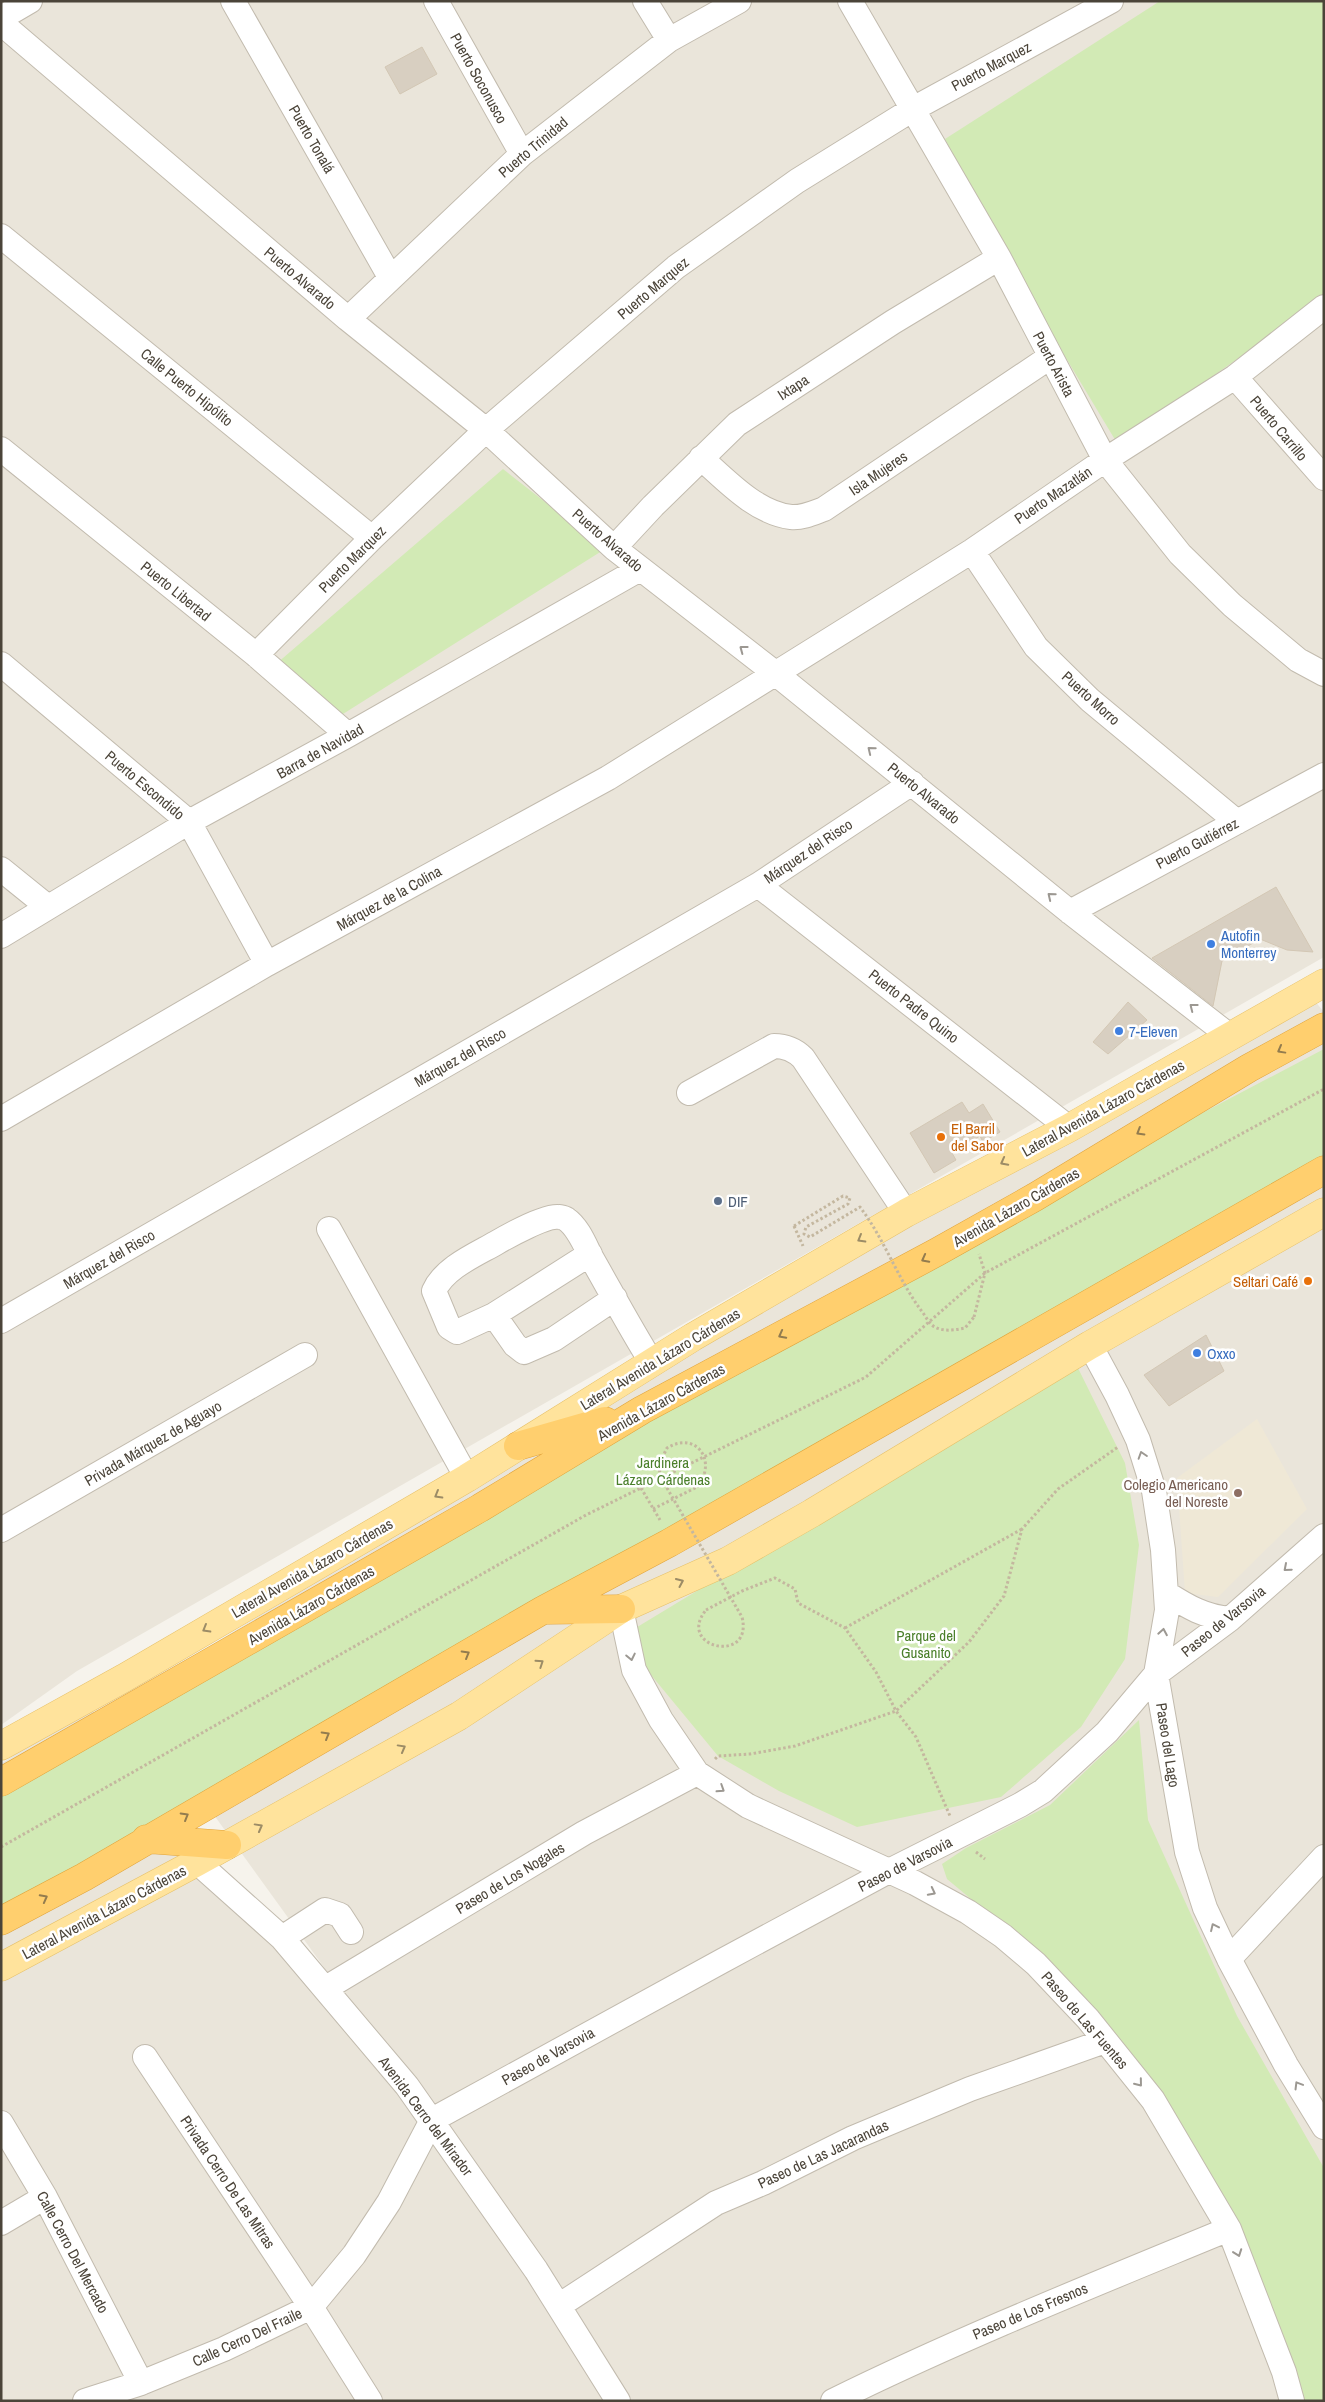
<svg xmlns="http://www.w3.org/2000/svg" width="1325" height="2402" viewBox="0 0 1325 2402" font-family="'Archivo Narrow',sans-serif">
  <style>
    .residential { fill: #eae5da }
    .education { fill: #efe8d6 }
    .green { fill: #d2eab5 }
    .building { fill: #d8cfc1; stroke: #d3c7b4 }
    .lines { fill: none; stroke-linecap: round; stroke-linejoin: round }
    .minor-casing { stroke: #c2bbae; stroke-width: 26 }
    .major-casing { stroke: #e6c16a; stroke-width: 29 }
    .highway-casing { stroke: #e0a43c; stroke-width: 29 }
    .path { stroke: #c4b79f; stroke-width: 3; stroke-dasharray: 2.5 2.5; stroke-linecap: butt }
    .minor { stroke: #fff; stroke-width: 24 }
    .major { stroke: #ffe39c; stroke-width: 28 }
    .highway { stroke: #ffcf6e; stroke-width: 28 }
    .path-bridge { stroke: #c4b79f; stroke-width: 3; stroke-dasharray: 2.5 2.5; stroke-linecap: butt }
    .oneway { stroke: #9c9892 }
    .oneway2 { stroke: #937c4e }
    .oneway3 { stroke: #9c8c66 }
    .shop-dot { fill: #3f7fe0; stroke: #fff; stroke-width: 2 }
    .food-dot { fill: #e8710a; stroke: #fff; stroke-width: 2 }
    .service-dot { fill: #5c6f8a; stroke: #fff; stroke-width: 2 }
    .education-dot { fill: #8d6e63; stroke: #fff; stroke-width: 2 }
    .labels { text-anchor: middle; dominant-baseline: central; stroke-width: 5; stroke-linejoin: round; paint-order: stroke }
    .street-label { font-size: 15px; fill: #4b4439; stroke: #fff }
    .shop-label { font-size: 15px; fill: #366cbe; stroke: #fff; text-anchor: start }
    .food-label { font-size: 15px; fill: #c56008; stroke: #fff; text-anchor: start }
    .service-label { font-size: 15px; fill: #4e5e75; stroke: #fff; text-anchor: start }
    .park-label { font-size: 15px; fill: #4a7f2a; stroke: #fff }
    .education-label { font-size: 15px; fill: #785e54; stroke: #fff; text-anchor: end }
  </style>
  <rect width="100%" height="100%" fill="#f6f3ec"/>
  <path class="residential" d="M1 1H1324V957L77 1671 1 1725Z
    M1299 982 1324 1012V2401H611L430 2114 128 1696Z
    M88 1705 415 2113 609 2401H1V1764Z"/>
  <path class="education" d="M1257 1419 1307 1509 1218 1597 1185 1593 1177 1478Z"/>
  <path class="green" d="M1160 1H1324V293L1243 355 1117 443 1009 263 945 139Z
    M503 469 605 549 335 719 276 664Z
    M1324 1049V1164L491 1630 1 1908V1781L1096 1169Z
    M1075 1362 1125 1463 1139 1545 1125 1659 1081 1727 1001 1797 857 1827 779 1791 718 1756 642 1664 629 1632Z
    M1139 1720 1148 1820 1237 2016 1324 2168V2401H1298L1235 2220 1037 1954 947 1879 942 1864 966 1848 1050 1805Z"/>
  <path class="building" d="M422 47 437 74 400 94 385 67Z
    M1276 887 1313 952 1287 950 1260 939 1222 961 1213 1006 1152 958Z
    M1128 1002 1147 1020 1108 1054 1093 1042Z
    M962 1102 969 1113 983 1104 1000 1132 983 1142 980 1136 952 1153 956 1160 934 1173 910 1133Z
    M1206 1335 1224 1371 1169 1406 1144 1375Z"/>
  <g class="lines">
    <defs>
      <path id="minor" d="M233 1 390 277
        M436 1 522 154
        M645 1 669 40
        M850 1 999 258 1105 460 1180 554 1232 605 1298 660 1324 674
        M1 18 30 1
        M1 23 348 319 486 430 614 548 775 673 1070 912 1231 1037
        M1 236 372 538
        M348 319 522 154 669 40 739 1
        M1235 377 1324 478
        M1 449 256 655 348 735
        M701 458C726 480 756 513 791 517 803 518 813 513 824 509L1050 357
        M614 548 653 506 737 424 893 322 999 258
        M972 551 1036 647 1090 700 1237 822
        M256 655 372 538 486 430 676 267 797 181 913 109 1111 1
        M1 664 189 822 267 964
        M1 869 48 907
        M758 885 1069 1128
        M1070 912 1324 775
        M1 936 189 822 348 735 640 569
        M689 1093 774 1046C786 1046 795 1050 803 1058L906 1213
        M1 1119 267 964 608 778 972 551 1105 460 1235 377 1324 307
        M329 1229 467 1478
        M590 1254 494 1315 457 1332 449 1327 434 1291C444 1268 475 1255 496 1243 508 1236 546 1215 559 1217 560 1217 565 1218 566 1219 578 1227 585 1245 591 1257 611 1292 630 1328 652 1363
        M494 1315 515 1345 524 1352 554 1339 615 1298
        M1 1321 758 885 912 783
        M1090 1345 1117 1395 1138 1440 1154 1491 1163 1550 1167 1610 1156 1674 1187 1852 1205 1908 1229 1959 1286 2065 1324 2127
        M1 1530 305 1355
        M1166 1593C1188 1607 1205 1617 1230 1619
        M621 1609 634 1670 661 1720 697 1773 748 1806 915 1883 968 1912 1003 1936 1036 1964 1088 2019 1153 2100 1229 2229 1284 2372 1292 2401
        M197 1862 282 1938 407 2086 536 2270 618 2401
        M282 1938 325 1910 340 1915 351 1932
        M1229 1959 1324 1857
        M326 1988 584 1833 697 1773
        M145 2057 311 2307 370 2401
        M1 2123 45 2197 141 2383
        M1 2223 45 2197
        M560 2305 716 2203 763 2183 853 2138 970 2089 1105 2041
        M85 2401 141 2383 224 2349 311 2307 354 2255 389 2202 432 2120 722 1961 887 1872 1020 1805 1043 1791 1107 1732 1156 1674 1230 1619 1324 1536
        M833 2401C963 2337 1096 2284 1229 2229"/>
      <path id="major" d="M1 1746 124 1678 467 1478 693 1337 906 1213 1069 1128 1324 983
        M1 1967 197 1862 459 1716 621 1609 728 1561 812 1513 1090 1345 1324 1212"/>
      <path id="highway" d="M518 1446 605 1421
        M547 1610 621 1609
        M1 1782 480 1508 642 1410 937 1252 1035 1197 1249 1068 1324 1027
        M146 1839 227 1845
        M1 1921 84 1877 543 1610 669 1543 1324 1170"/>
    </defs>
    <use href="#minor" class="minor-casing"/>
    <use href="#major" class="major-casing"/>
    <use href="#highway" class="highway-casing"/>
    <path class="path" d="M794 1226 803 1246
      M974 1317 985 1273 979 1254
      M641 1488 660 1520
      M653 1509 697 1487
      M706 1610 742 1591 775 1578 795 1589 798 1603 845 1628 876 1672 896 1711 916 1737 950 1816
      M845 1628 1022 1529
      M715 1759 718 1756 750 1754 795 1746 896 1711 969 1642 1004 1596 1022 1529 1058 1489 1118 1447
      M1 1847 586 1515 866 1377 985 1273 1324 1089
      M976 1852 985 1859"/>
    <use href="#minor" class="minor"/>
    <use href="#major" class="major"/>
    <use href="#highway" class="highway"/>
    <path class="path-bridge" d="M794 1226 843 1196 850 1198 848 1204 806 1227 804 1234 810 1237 860 1207C885 1240 898 1280 923 1313 926 1317 930 1325 935 1327 944 1332 955 1330 965 1328L974 1317
      M697 1487C718 1462 697 1430 667 1448L659 1464 660 1476 742 1617C754 1665 675 1648 706 1610"/>
  </g>
  <defs><path id="oneway-chevron" d="M-2-3.5L2.5 0L-2 3.5" fill="none" stroke-width="1.6" stroke-linecap="round" stroke-linejoin="round" transform="scale(1.25)"/></defs>
  <g class="oneway">
    <use href="#oneway-chevron" transform="translate(743 649) rotate(-143)"/>
    <use href="#oneway-chevron" transform="translate(871 750) rotate(-141)"/>
    <use href="#oneway-chevron" transform="translate(1051 896) rotate(-141)"/>
    <use href="#oneway-chevron" transform="translate(1193 1007) rotate(-142)"/>
    <use href="#oneway-chevron" transform="translate(1142 1455) rotate(-108)"/>
    <use href="#oneway-chevron" transform="translate(1287 1568) rotate(139)"/>
    <use href="#oneway-chevron" transform="translate(1163 1632) rotate(-80)"/>
    <use href="#oneway-chevron" transform="translate(631 1657) rotate(78)"/>
    <use href="#oneway-chevron" transform="translate(721 1789) rotate(33)"/>
    <use href="#oneway-chevron" transform="translate(932 1892) rotate(27)"/>
    <use href="#oneway-chevron" transform="translate(1214 1927) rotate(-115)"/>
    <use href="#oneway-chevron" transform="translate(1139 2083) rotate(51)"/>
    <use href="#oneway-chevron" transform="translate(1298 2085) rotate(-121)"/>
    <use href="#oneway-chevron" transform="translate(1238 2253) rotate(70)"/>
  </g>
  <g class="oneway2">
    <use href="#oneway-chevron" transform="translate(1281 1050) rotate(151)"/>
    <use href="#oneway-chevron" transform="translate(1140 1132) rotate(149)"/>
    <use href="#oneway-chevron" transform="translate(925 1259) rotate(152)"/>
    <use href="#oneway-chevron" transform="translate(782 1335) rotate(152)"/>
    <use href="#oneway-chevron" transform="translate(466 1654) rotate(-30)"/>
    <use href="#oneway-chevron" transform="translate(326 1735) rotate(-30)"/>
    <use href="#oneway-chevron" transform="translate(185 1816) rotate(-30)"/>
    <use href="#oneway-chevron" transform="translate(44 1898) rotate(-28)"/>
  </g>
  <g class="oneway3">
    <use href="#oneway-chevron" transform="translate(1004 1162) rotate(152)"/>
    <use href="#oneway-chevron" transform="translate(861 1239) rotate(150)"/>
    <use href="#oneway-chevron" transform="translate(438 1495) rotate(150)"/>
    <use href="#oneway-chevron" transform="translate(680 1582) rotate(-24)"/>
    <use href="#oneway-chevron" transform="translate(206 1629) rotate(150)"/>
    <use href="#oneway-chevron" transform="translate(540 1663) rotate(-34)"/>
    <use href="#oneway-chevron" transform="translate(402 1748) rotate(-29)"/>
    <use href="#oneway-chevron" transform="translate(259 1827) rotate(-29)"/>
  </g>
  <g class="shop-dot">
    <circle cx="1211" cy="944" r="5"/>
    <circle cx="1119" cy="1031" r="5"/>
    <circle cx="1197" cy="1353" r="5"/>
  </g>
  <g class="food-dot">
    <circle cx="941" cy="1137" r="5"/>
    <circle cx="1308" cy="1281" r="5"/>
  </g>
  <circle class="service-dot" cx="718" cy="1201" r="5"/>
  <circle class="education-dot" cx="1238" cy="1493" r="5"/>
  <g class="labels">
    <g class="street-label">
      <text transform="translate(991 66) rotate(-28)">Puerto Marquez</text>
      <text transform="translate(479 78) rotate(61)">Puerto Soconusco</text>
      <text transform="translate(312 139) rotate(60)">Puerto Tonalá</text>
      <text transform="translate(533 147) rotate(-40)">Puerto Trinidad</text>
      <text transform="translate(300 278) rotate(40)">Puerto Alvarado</text>
      <text transform="translate(653 288) rotate(-40)">Puerto Marquez</text>
      <text transform="translate(1054 364) rotate(62)">Puerto Arista</text>
      <text transform="translate(187 387) rotate(39)">Calle Puerto Hipólito</text>
      <text transform="translate(793 387) rotate(-33)">Ixtapa</text>
      <text transform="translate(1279 428) rotate(50)">Puerto Carrillo</text>
      <text transform="translate(878 473) rotate(-34)">Isla Mujeres</text>
      <text transform="translate(1053 495) rotate(-34)">Puerto Mazatlán</text>
      <text transform="translate(608 540) rotate(41)">Puerto Alvarado</text>
      <text transform="translate(352 559) rotate(-45)">Puerto Marquez</text>
      <text transform="translate(176 591) rotate(39)">Puerto Libertad</text>
      <text transform="translate(1091 698) rotate(42)">Puerto Morro</text>
      <text transform="translate(320 751) rotate(-29)">Barra de Navidad</text>
      <text transform="translate(145 785) rotate(40)">Puerto Escondido</text>
      <text transform="translate(924 793) rotate(39)">Puerto Alvarado</text>
      <text transform="translate(1197 843) rotate(-28)">Puerto Gutiérrez</text>
      <text transform="translate(808 851) rotate(-34)">Márquez del Risco</text>
      <text transform="translate(389 898) rotate(-29)">Márquez de la Colina</text>
      <text transform="translate(914 1006) rotate(38)">Puerto Padre Quino</text>
      <text transform="translate(460 1057) rotate(-30)">Márquez del Risco</text>
      <text transform="translate(1103 1108) rotate(-29)">Lateral Avenida Lázaro Cárdenas</text>
      <text transform="translate(1016 1207) rotate(-30)">Avenida Lázaro Cárdenas</text>
      <text transform="translate(109 1259) rotate(-30)">Márquez del Risco</text>
      <text transform="translate(660 1359) rotate(-31)">Lateral Avenida Lázaro Cárdenas</text>
      <text transform="translate(661 1402) rotate(-29)">Avenida Lázaro Cárdenas</text>
      <text transform="translate(153 1443) rotate(-30)">Privada Márquez de Aguayo</text>
      <text transform="translate(312 1568) rotate(-30)">Lateral Avenida Lázaro Cárdenas</text>
      <text transform="translate(311 1605) rotate(-30)">Avenida Lázaro Cárdenas</text>
      <text transform="translate(1223 1621) rotate(-39)">Paseo de Varsovia</text>
      <text transform="translate(1168 1745) rotate(81)">Paseo del Lago</text>
      <text transform="translate(905 1864) rotate(-27)">Paseo de Varsovia</text>
      <text transform="translate(510 1878) rotate(-31)">Paseo de Los Nogales</text>
      <text transform="translate(104 1912) rotate(-28)">Lateral Avenida Lázaro Cárdenas</text>
      <text transform="translate(1085 2020) rotate(49)">Paseo de Las Fuentes</text>
      <text transform="translate(548 2056) rotate(-29)">Paseo de Varsovia</text>
      <text transform="translate(426 2116) rotate(53)">Avenida Cerro del Mirador</text>
      <text transform="translate(823 2154) rotate(-25)">Paseo de Las Jacarandas</text>
      <text transform="translate(228 2182) rotate(56)">Privada Cerro De Las Mitras</text>
      <text transform="translate(73 2252) rotate(62)">Calle Cerro Del Mercado</text>
      <text transform="translate(1030 2311) rotate(-23)">Paseo de Los Fresnos</text>
      <text transform="translate(247 2337) rotate(-25)">Calle Cerro Del Fraile</text>
    </g>
    <g class="shop-label">
      <text x="1221" y="935">Autofin<tspan x="1221" dy="17">Monterrey</tspan></text>
      <text x="1129" y="1031">7-Eleven</text>
      <text x="1207" y="1353">Oxxo</text>
    </g>
    <g class="food-label">
      <text x="951" y="1128">El Barril<tspan x="951" dy="17">del Sabor</tspan></text>
      <text x="1298" y="1281" text-anchor="end">Seltari Café</text>
    </g>
    <g class="service-label">
      <text x="728" y="1201">DIF</text>
    </g>
    <g class="park-label">
      <text x="663" y="1462">Jardinera<tspan x="663" dy="17">Lázaro Cárdenas</tspan></text>
      <text x="926" y="1635">Parque del<tspan x="926" dy="17">Gusanito</tspan></text>
    </g>
    <g class="education-label">
      <text x="1228" y="1484">Colegio Americano<tspan x="1228" dy="17">del Noreste</tspan></text>
    </g>
  </g>
  <rect width="1325" height="2402" fill="none" stroke="#4b4439" stroke-width="5"/>
</svg>
